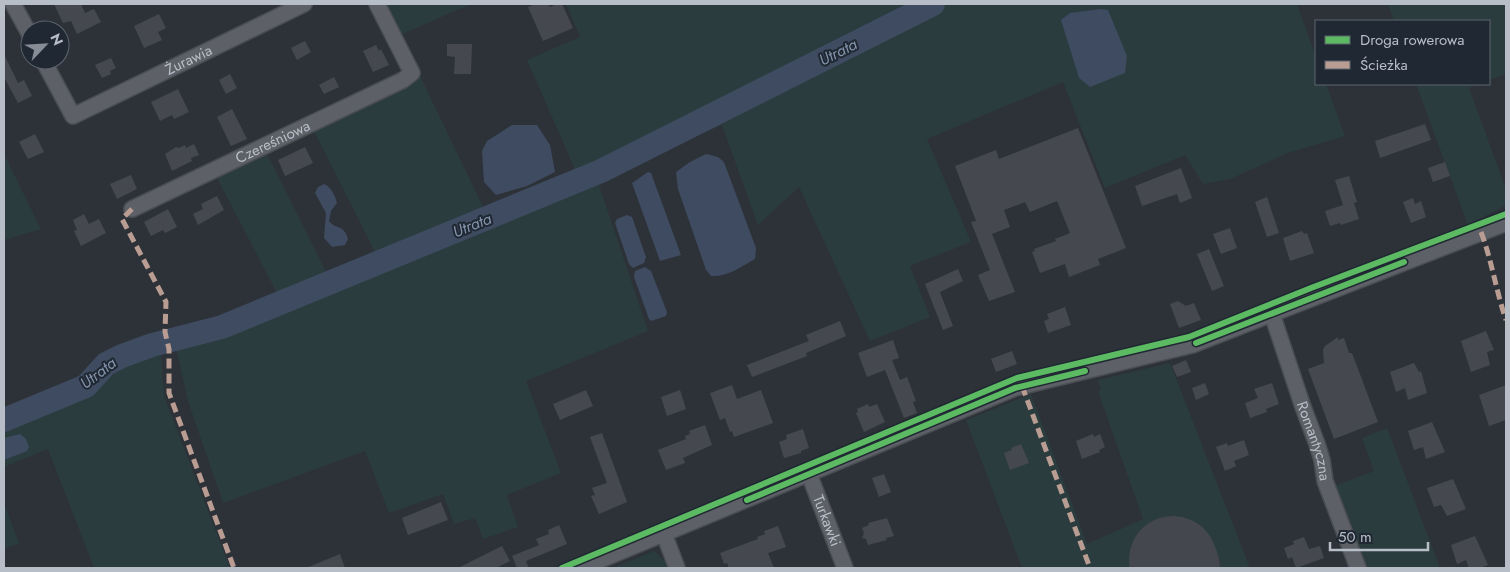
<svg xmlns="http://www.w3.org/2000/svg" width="1510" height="572" viewBox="0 0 1510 572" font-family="Jost,sans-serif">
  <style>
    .green { fill: #2b3c3e }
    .water { fill: #3e4b60 }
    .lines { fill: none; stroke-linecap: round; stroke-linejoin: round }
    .river { stroke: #3e4b60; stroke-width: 24 }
    .runway { stroke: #44484e; stroke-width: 88 }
    .building { fill: #45494f }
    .minor-casing { stroke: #4a4e53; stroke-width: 18 }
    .minor { stroke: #5d6066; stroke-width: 15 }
    .quiet { stroke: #b99d93; stroke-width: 5; stroke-dasharray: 10 5; stroke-linecap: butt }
    .cycleway-casing { stroke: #202833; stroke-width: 9 }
    .cycleway { stroke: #5cba63; stroke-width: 6 }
    .labels { text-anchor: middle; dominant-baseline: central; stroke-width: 4; stroke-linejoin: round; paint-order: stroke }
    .street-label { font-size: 15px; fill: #b8bec8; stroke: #202833 }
    .water-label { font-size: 16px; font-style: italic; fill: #8394ac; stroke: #202833 }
  </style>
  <rect width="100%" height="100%" fill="#2d3238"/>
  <path class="green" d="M384 4H471L400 35Z
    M566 4H1297L1316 57V84H1326L1345 136 1288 153 1230 179 1203 184 1185 155 1105 188 1063 82 927 139 971 242 910 266 930 317 870 341 799 187 758 225 722 125 597 179 648 331 526 381 561 473 507 495 518 527 483 539 475 518 454 524 443 494 389 513 365 451 223 503 188 401 176 348 161 352 164 396 230 568H94L48 449 4 467V413L73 385 110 353 173 336 229 317 279 297 215 174 265 150 328 276 377 256 312 127 420 76 485 211 577 174 527 60 580 37Z
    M1388 4H1506V74L1489 80V21H1394Z
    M1416 84H1479L1469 88 1506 189V205L1468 225Z
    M4 154 41 229 4 240Z
    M1170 363 1250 568H1022L966 420 1031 394 1087 544 1143 519 1098 391 1101 390 1098 380Z
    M1387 428 1440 568H1365L1334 486 1374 471 1362 438Z
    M4 504 19 543 4 549Z
    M654 551 664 560 668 568H613Z"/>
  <path class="water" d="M1101 9 1108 10 1127 56 1125 73 1090 87 1079 78 1061 20 1070 13Z
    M512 125H537L550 145 555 172 527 186 496 195 484 182 482 151 487 141Z
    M706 154 718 157 724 162 756 248 755 259C740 267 728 277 711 276L706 270 678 189 676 172 690 162Z
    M648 172 651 173 681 255 660 261 632 183Z
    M324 184C331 187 335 195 337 203L331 211 329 221C336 230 344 224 348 239L345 245 332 247 324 238 326 213 315 193 318 187Z
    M627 215 632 217 646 257 644 263 633 268 629 264 615 223 617 219Z
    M645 267 651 271 667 312 666 316 651 321 649 319 634 277 635 271Z
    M20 434 26 439 29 447 27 451 4 460V438Z"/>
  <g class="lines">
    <path class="river" d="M4 420 86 386 106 364 122 356 152 345 222 327 601 171 933 4"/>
    <path class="runway" d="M1173 560 1176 568"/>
  </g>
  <path class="building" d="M54 4H81L85 13 94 9 101 22 77 34 71 21 63 23Z
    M535 4H548L550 7 557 4H562L573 28 543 41 528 7Z
    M159 14 166 28 158 32 162 40 144 48 134 26Z
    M305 41 311 52 297 60 291 48Z
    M447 44H472L471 74H454L455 57 447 56Z
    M376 45 379 51 381 49 389 65 373 72 363 51Z
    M4 54 18 83 24 80 32 96 18 103 4 77Z
    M111 58 116 68 110 71 111 74 102 78 95 65Z
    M230 74 237 88 226 94 219 80Z
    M334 77 339 87 324 94 319 85Z
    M178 89 189 112 174 119 172 115 160 121 151 102Z
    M232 109 247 139 231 146 217 117Z
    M1425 124 1431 140 1380 158 1375 141Z
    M1078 128 1126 248 1098 259 1100 265 1069 277 1065 264 1040 273 1032 252 1035 251 1034 249 1056 241 1055 239 1070 233 1057 201 1030 212 1025 202 1004 210 1010 227 992 234 1015 292 989 301 978 275 990 270 971 222 976 221 955 166 996 150 999 159Z
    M35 134 44 152 28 159 19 142Z
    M194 144 199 155 191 158 192 161 172 171 165 154 176 147 179 148 185 145 186 148Z
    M305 147 313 163 285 176 278 160Z
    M1445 162 1450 176 1433 182 1428 168Z
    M1181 168 1192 198 1180 203 1177 194 1142 206 1135 186Z
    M131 175 137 189 117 199 110 184Z
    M1349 176 1357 202 1354 203 1359 219 1341 225 1340 223 1330 226 1325 211 1343 205 1335 180Z
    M217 196 224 210 198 225 193 214 203 209 201 204Z
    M1267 197 1279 233 1267 237 1255 202Z
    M1413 198 1415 204 1421 201 1426 217 1411 223 1403 202Z
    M168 209 177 227 165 233 163 230 151 236 144 222Z
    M84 214 89 224 99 219 106 233 81 246 74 231 77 230 73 220Z
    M1230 228 1237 248 1221 254 1213 234Z
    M1302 231 1304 234 1307 233 1314 253 1290 261 1283 238Z
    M1209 249 1224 286 1212 291 1197 254Z
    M958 269 963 281 940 292 953 326 943 330 925 284Z
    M1178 301 1186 306 1194 303 1201 320 1179 328 1170 304Z
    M1065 307 1071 325 1048 333 1044 321 1049 319 1047 314Z
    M840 321 846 336 806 353 807 356 752 377 747 365 809 341 806 335Z
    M1486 331 1494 350 1487 352 1490 365 1471 372 1461 341Z
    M1338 337V340L1344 338 1349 353H1352L1378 422 1334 439 1308 369 1324 363 1323 350 1325 346Z
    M893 340 899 358 892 360 900 380 907 377 916 401 913 402 917 413 904 418 885 370 867 377 858 353Z
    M1012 351 1017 364 996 372 991 359Z
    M1186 360 1191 372 1177 377 1172 366Z
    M1414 363 1419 372 1421 371 1427 393 1408 400 1405 388 1396 392 1390 372Z
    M1205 383 1209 394 1196 400 1192 388Z
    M1272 383 1279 404 1266 409 1267 412 1250 418 1245 403 1258 398 1254 389Z
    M732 385 737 399 761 390 773 423 734 437 732 431 730 432 725 418 720 420 710 393Z
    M1506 385V420L1489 426 1479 395Z
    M586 390 593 406 560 420 553 404Z
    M680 390 686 409 667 416 661 397Z
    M868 404 869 407 877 404 885 422 864 432 856 413 858 412 857 409Z
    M1432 422 1445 452 1426 459 1423 447 1414 450 1408 431Z
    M705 425 712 445 683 458 685 463 666 470 658 450 686 439 685 436 690 434 689 431Z
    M803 429 809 448 801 451V453L784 458 779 442 787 439 786 435Z
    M602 433 627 502 599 514 591 496 595 495 592 488 607 483 590 437Z
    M1093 434 1094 437 1100 434 1105 447 1099 450 1100 452 1082 459 1076 441Z
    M1244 440 1249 455 1234 461 1236 466 1225 471 1216 447 1227 443 1228 446Z
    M1021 444 1029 463 1010 470 1004 453 1012 450 1011 448Z
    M884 474 891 492 879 497 872 478Z
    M1453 479 1466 509 1447 516 1441 505 1434 507 1427 488Z
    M441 502 448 520 408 535 402 518Z
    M887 518 894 536 886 538 887 540 868 545 866 539 862 538 864 533 862 528 869 525 868 523Z
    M559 525 567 544 526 561 529 568H517L512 556 539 545 536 539 549 534 548 530Z
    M778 526 786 547 768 553 774 568H729L727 563 724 564 720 553 758 539 757 537 765 534 764 531Z
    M1475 536 1488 565 1480 568H1469L1466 560 1457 564 1451 545Z
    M1304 537 1309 549 1320 546 1324 558 1296 568 1292 557 1288 559 1284 548 1294 544 1293 541Z
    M502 546 510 561 496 568H458Z
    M340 554 345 568H306Z"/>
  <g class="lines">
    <defs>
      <g id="minor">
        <path d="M13 4 30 35"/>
        <path id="s1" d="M43 60 73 116 304 4"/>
        <path id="s2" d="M132 209 403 80 412 73 377 4"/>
        <path id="s3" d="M1272 314 1303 407 1317 444 1322 460 1325 481 1358 568"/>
        <path id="s4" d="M809 474 845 568"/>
        <path d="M664 534 677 568"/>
        <path d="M581 568 1015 388 1192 345 1506 223"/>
      </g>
    </defs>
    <use href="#minor" class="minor-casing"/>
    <use href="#minor" class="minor"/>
    <path class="quiet" d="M132 209 122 219 166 302 165 332 169 349V393L234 568
      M1481 232C1492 261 1496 291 1506 320
      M1022 386 1090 568"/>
    <defs>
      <path id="cycleway" d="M1196 343 1404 262
        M747 500 1015 388 1085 371
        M562 568 1017 378 1189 337 1311 288 1506 214"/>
    </defs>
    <use href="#cycleway" class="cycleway-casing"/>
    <use href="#cycleway" class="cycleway"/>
  </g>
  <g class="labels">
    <g class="street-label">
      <text stroke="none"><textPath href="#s1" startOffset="192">Żurawia</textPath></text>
      <text stroke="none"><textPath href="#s2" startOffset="156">Czereśniowa</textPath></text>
      <text stroke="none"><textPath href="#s3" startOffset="134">Romantyczna</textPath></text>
      <text stroke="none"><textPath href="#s4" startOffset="50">Turkawki</textPath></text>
    </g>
    <g class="water-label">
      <text transform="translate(838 52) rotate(-27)">Utrata</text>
      <text transform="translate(472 225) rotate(-22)">Utrata</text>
      <text transform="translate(98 373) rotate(-37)">Utrata</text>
    </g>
  </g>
  <rect width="1510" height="572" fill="none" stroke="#b8bec8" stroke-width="10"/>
  <rect x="1315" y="20" width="175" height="65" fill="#202833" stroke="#5d646f"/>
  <rect x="1325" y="36" width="25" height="8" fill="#5cba63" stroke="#5d646f"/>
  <text x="1360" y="45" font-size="15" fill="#b8bec8">Droga rowerowa</text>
  <rect x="1325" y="61" width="25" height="8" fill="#b99d93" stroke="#5d646f"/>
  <text x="1360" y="70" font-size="15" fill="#b8bec8">Ścieżka</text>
  <g transform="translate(45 45) rotate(65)"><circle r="24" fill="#202833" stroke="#5d646f"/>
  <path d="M0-4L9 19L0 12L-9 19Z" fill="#878d96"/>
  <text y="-8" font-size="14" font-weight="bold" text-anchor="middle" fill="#b8bec8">N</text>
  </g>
  <path d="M1330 542v8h98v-8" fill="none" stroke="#b8bec8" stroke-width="2.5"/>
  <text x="1338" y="542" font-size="15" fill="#b8bec8" stroke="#202833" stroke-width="4" paint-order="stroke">50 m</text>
</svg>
